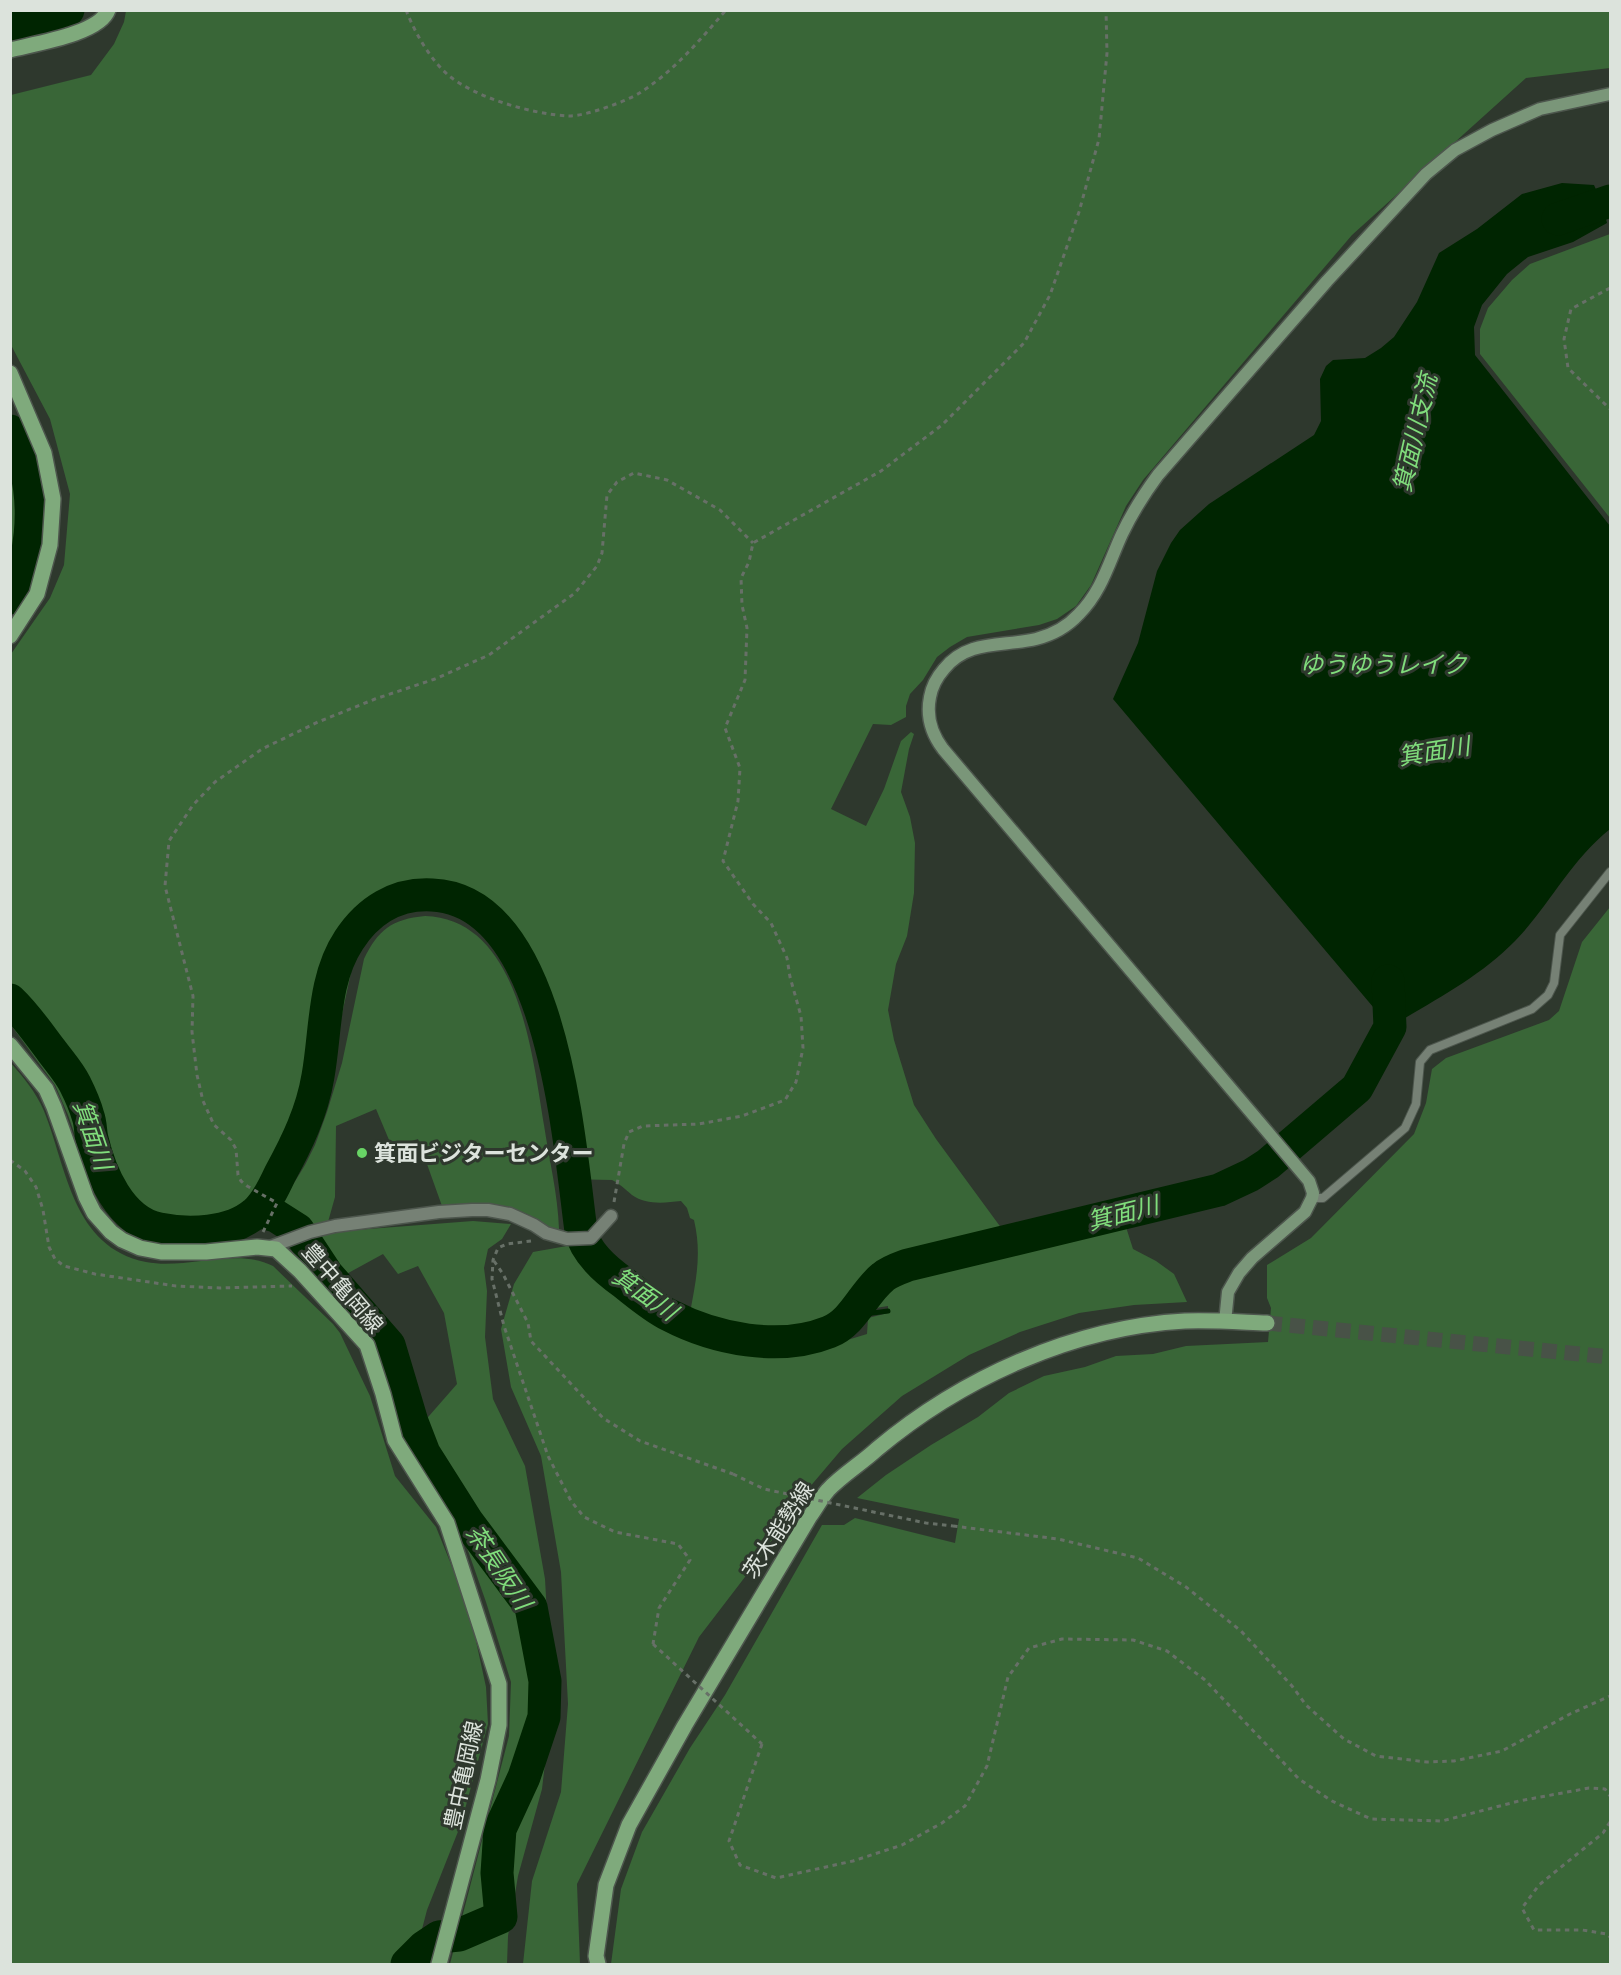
<svg xmlns="http://www.w3.org/2000/svg" width="1621" height="1975" viewBox="0 0 1621 1975" font-family="'PT Sans Narrow','Noto Sans JP',sans-serif">
  <style>
    .green { fill: #396637 }
    .water { fill: #002501 }
    .lines { fill: none; stroke-linecap: round; stroke-linejoin: round }
    .stream { stroke: #002501; stroke-width: 5 }
    .river { stroke: #002501; stroke-width: 33 }
    .primary-tunnel { stroke: #485247; stroke-width: 15; stroke-dasharray: 15 8; stroke-linecap: butt }
    .lane-casing { stroke: #4d564d; stroke-width: 10 }
    .street-casing { stroke: #4d564d; stroke-width: 15 }
    .secondary-casing { stroke: #4d564d; stroke-width: 15 }
    .primary-casing { stroke: #4d564d; stroke-width: 18 }
    .path { stroke: #677067; stroke-width: 3; stroke-dasharray: 4.5 4.5; stroke-linecap: butt }
    .lane { stroke: #768175; stroke-width: 8 }
    .street { stroke: #768175; stroke-width: 12 }
    .secondary { stroke: #7a9679; stroke-width: 12 }
    .primary { stroke: #7faa7c; stroke-width: 15 }
    .path-bridge { stroke: #677067; stroke-width: 3; stroke-dasharray: 4.5 4.5; stroke-linecap: butt }
    .poi-dot { fill: #68d465; stroke: #2e382d; stroke-width: 2 }
    .labels { text-anchor: middle; dominant-baseline: central; stroke-width: 6; stroke-linejoin: round; paint-order: stroke }
    .poi-label { font-size: 22px; font-weight: bold; fill: #dce3dc; stroke: #2e382d; text-anchor: start }
    .street-label { font-size: 22px; fill: #dce3dc; stroke: #2e382d }
    .water-label { font-size: 24px; font-style: italic; fill: #80dd7c; stroke: #2e382d }
  </style>
  <rect width="100%" height="100%" fill="#2e382d"/>
  <path class="green" d="M126 11H1610V68L1526 78 1352 235 1143 480 1126 506 1091 585 1076 606 1057 619 1039 625 967 637 950 647 937 657 923 680 910 694 906 706V717L891 725 873 724 831 809 866 826 884 789 901 741 911 732 914 734 909 749 901 792 910 817 915 843 914 893 907 936 896 964 888 1010 894 1040 914 1105 936 1139 1002 1229 906 1254 885 1263 860 1282 832 1315 816 1323 769 1330 730 1327 707 1321 690 1313C696 1280 702 1254 694 1220L690 1218 687 1208 681 1201C664 1203 646 1205 632 1195 625 1189 620 1184 612 1180L564 1179 537 1026 529 1000 516 969 489 931 471 916 449 906 426 904 404 907 390 913 374 924 362 939 353 963 332 1061 321 1100 296 1160 264 1219 245 1231 209 1241 156 1240 133 1232 119 1224 107 1211 95 1193 68 1115 55 1085 11 1025V654L50 598 64 565 70 494 50 419 11 345V95L91 75 114 44 124 22Z
    M1610 234V518L1480 354V329L1488 308 1512 280 1530 264Z
    M11 465 21 514 19 551 11 569Z
    M1610 907V1964H611L621 1889 642 1832 690 1748 725 1695 822 1525H844L855 1518 955 1543 959 1519 857 1498 886 1475 931 1445 978 1417 1009 1393 1044 1376 1085 1367 1116 1356 1153 1354 1186 1346 1268 1342 1271 1308 1267 1298V1265L1311 1238 1414 1134 1426 1103 1432 1069 1446 1058 1549 1020 1559 1011 1582 942Z
    M425 916C519 919 532 1054 544 1125 549 1159 558 1195 559 1229 550 1232 536 1218 527 1214 500 1202 471 1206 442 1206L418 1139 392 1147 376 1109 336 1126 335 1197 328 1222 292 1234 271 1221 305 1165 315 1145 327 1112 342 1063 364 959C378 930 392 919 425 916Z
    M10 1062C23 1077 36 1092 44 1111 67 1168 72 1247 146 1262 186 1270 237 1247 273 1266L333 1324 340 1333 370 1396 395 1476 436 1527 469 1609 486 1687 488 1724 461 1824 427 1910 416 1952V1964H11Z
    M473 1221 511 1224 502 1239 488 1249 484 1268 487 1291 485 1337 493 1399 525 1466 545 1579 552 1704 542 1789 518 1876 508 1936 507 1964H450L509 1736 511 1682 486 1602 453 1508 408 1440 457 1384 444 1313 418 1266 398 1274 383 1254 341 1277 386 1328 376 1341 320 1280 297 1243 329 1232Z
    M1126 1227 1133 1249 1156 1261 1174 1274 1187 1302 1134 1305 1079 1313 1020 1332 969 1355 902 1396 842 1449 808 1489 758 1560 699 1637 577 1884 580 1964H523L532 1881 561 1792 568 1704 561 1572 541 1456 511 1387 501 1329 514 1284 533 1252 578 1244C620 1307 668 1336 742 1348 757 1350 772 1353 787 1352 815 1350 841 1342 867 1334L868 1318 888 1313V1306L869 1309 887 1289 907 1278 931 1270 1057 1240 1060 1243Z"/>
  <path class="water" d="M1562 183 1594 185 1602 203 1607 223 1573 242 1528 257 1507 274 1482 305 1474 327 1475 355 1610 526V829C1569 862 1550 905 1515 941 1480 977 1433 1001 1390 1027L1113 699 1138 643 1157 571 1171 543 1180 530 1209 504 1314 435 1321 421 1320 379 1326 366 1333 360 1365 358 1381 348 1394 337 1417 302 1439 253 1477 229 1522 194Z"/>
  <g class="lines">
    <path class="stream" d="M850 1316 888 1311"/>
    <path class="river" d="M10 25 63 15 68 10
      M1558 219 1610 201
      M10 431C15 442 21 454 25 466 36 506 33 562 10 598
      M10 1000C26 1015 38 1033 51 1050 59 1061 69 1072 75 1084 80 1094 85 1105 88 1116 91 1124 90 1131 92 1139 100 1173 120 1221 159 1229 188 1235 231 1234 255 1213 266 1204 274 1187 280 1174 297 1143 312 1112 318 1076 326 1031 323 979 349 940 368 911 396 893 432 895 553 900 569 1143 581 1231 585 1252 607 1271 624 1283 638 1294 653 1307 669 1315 715 1339 779 1352 829 1332 854 1322 863 1293 883 1277 890 1271 900 1268 908 1265L1219 1190 1251 1175 1268 1164 1357 1088 1390 1027 1388 981
      M257 1211 276 1216 298 1230 327 1274 389 1345 412 1422 424 1453 467 1521 531 1607 545 1681 544 1717 524 1777 500 1829 497 1873 501 1917 459 1935 439 1937 424 1947 407 1964"/>
    <path class="primary-tunnel" d="M1267 1323 1610 1357"/>
    <defs>
      <path id="lane" d="M1312 1198H1323L1405 1128 1416 1104 1420 1062 1430 1050 1532 1009 1548 995 1554 983 1560 935 1610 872"/>
      <path id="street" d="M270 1247 310 1232 335 1226 439 1212 472 1210H488L510 1214 534 1225 546 1233 567 1239 591 1238 611 1216"/>
      <path id="secondary" d="M1225 1322 1228 1292 1239 1273 1252 1258 1305 1212 1312 1198 1313 1193 1309 1181 1271 1136 943 749C931 733 926 717 930 697 932 686 937 677 944 669 968 639 1003 647 1036 639 1052 635 1068 626 1079 614 1102 591 1109 562 1122 534 1132 513 1144 494 1158 475L1327 281 1426 174 1455 150 1492 130 1540 109 1610 94"/>
      <path id="primary" d="M10 50C33 44 100 34 108 10
        M10 373 44 453 53 499 50 545 37 594 10 636
        M10 1045 46 1089 54 1107 86 1197 94 1213 111 1232 122 1240 140 1248 161 1252H206L257 1247 276 1249 300 1271 367 1345 383 1394 395 1440 447 1523 499 1684V1725L488 1780 439 1964
        M598 1964 596 1956 606 1885 629 1825 685 1725 810 1516C816 1508 821 1498 828 1490 842 1475 862 1463 877 1449 962 1378 1074 1327 1185 1321 1212 1320 1240 1322 1267 1323"/>
    </defs>
    <use href="#lane" class="lane-casing"/>
    <use href="#street" class="street-casing"/>
    <use href="#secondary" class="secondary-casing"/>
    <use href="#primary" class="primary-casing"/>
    <path class="path" d="M406 10C415 33 430 59 448 75 476 98 532 114 568 116 583 117 628 101 641 92 674 71 700 40 726 10
      M1610 288 1571 309 1564 339 1568 368 1610 409
      M10 1160 25 1171 36 1187 43 1210 49 1247 55 1259 64 1266 95 1274 176 1286 220 1288 292 1286
      M614 1202 624 1144 629 1132 643 1126 699 1124 742 1116 785 1100 796 1082 803 1048 801 1016 790 977 787 958 771 923 753 904 723 861 738 801 740 768 725 728 745 680 747 628 742 605 741 578 749 562 753 543 881 471 942 425 1024 343 1050 295 1079 212 1099 139 1107 53 1106 10
      M263 1232 277 1203 247 1186 241 1181 238 1175 236 1149 231 1140 214 1125 203 1101 197 1075 192 1032 193 996 165 886 169 841 193 805 215 782 262 749 318 722 375 699 435 679 489 655 575 593 597 566 602 553 607 495 617 482 634 473 667 480 720 510 753 543
      M531 1241 507 1244 498 1248 493 1260 492 1279 504 1326 548 1456 571 1501 584 1517 615 1532 678 1544 690 1560 659 1608 653 1644
      M494 1261 503 1274 528 1323 531 1341 603 1418 640 1441 733 1474
      M953 1526 1058 1539 1138 1558 1186 1587 1241 1631 1292 1686 1306 1705 1344 1739 1376 1756 1427 1762 1454 1761 1502 1751 1570 1714 1610 1696
      M762 1744 729 1841 740 1865 776 1878 853 1861 902 1845 942 1823 965 1806 987 1766 1008 1677 1029 1648 1062 1639 1133 1640 1167 1651 1205 1680 1299 1779 1332 1801 1371 1819 1442 1821 1519 1801 1589 1788 1605 1789 1610 1796
      M1610 1822 1603 1833 1539 1885 1522 1908 1534 1930H1582L1607 1934 1610 1937"/>
    <use href="#lane" class="lane"/>
    <use href="#street" class="street"/>
    <use href="#secondary" class="secondary"/>
    <use href="#primary" class="primary"/>
    <path class="path-bridge" d="M733 1474 764 1489 926 1523 953 1526
      M653 1644 762 1744"/>
  </g>
  <circle class="poi-dot" cx="362" cy="1153" r="6"/>
  <g class="labels">
    <g class="poi-label">
      <text x="374" y="1153">箕面ビジターセンター</text>
    </g>
    <g class="street-label">
      <text transform="translate(343 1288) rotate(49)">豊中亀岡線</text>
      <text transform="translate(778 1530) rotate(-57)">茨木能勢線</text>
      <text transform="translate(463 1775) rotate(-78)">豊中亀岡線</text>
    </g>
    <g class="water-label">
      <text transform="translate(1415 433) rotate(-77)">箕面川支流</text>
      <text x="1383" y="664">ゆうゆうレイク</text>
      <text transform="translate(1434 751) rotate(-9)">箕面川</text>
      <text transform="translate(93 1135) rotate(71)">箕面川</text>
      <text transform="translate(1123 1213) rotate(-14)">箕面川</text>
      <text transform="translate(645 1294) rotate(35)">箕面川</text>
      <text transform="translate(499 1567) rotate(56)">茶長阪川</text>
    </g>
  </g>
  <rect width="1621" height="1975" fill="none" stroke="#dce3dc" stroke-width="24"/>
</svg>
